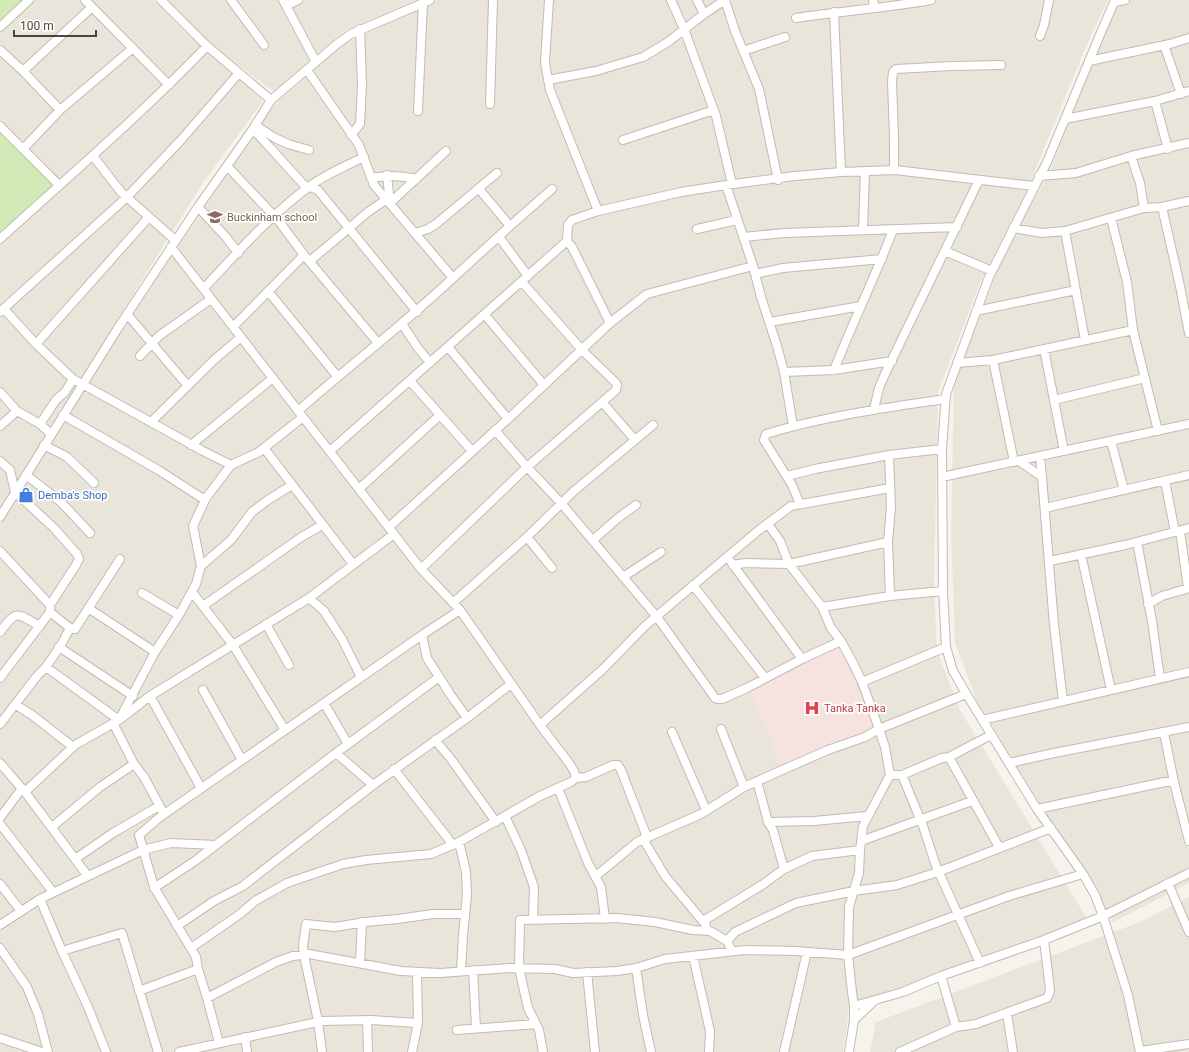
<svg xmlns="http://www.w3.org/2000/svg" width="1189" height="1052" viewBox="0 0 1189 1052" font-family="Roboto,sans-serif">
  <style>
    .residential { fill: #eae5da }
    .medical { fill: #f6e3e0 }
    .green { fill: #d2eab5 }
    .lines { fill: none; stroke-linecap: round; stroke-linejoin: round }
    .minor-casing { stroke: #c2bbae; stroke-width: 10 }
    .minor { stroke: #fff; stroke-width: 8 }
    .labels { text-anchor: middle; dominant-baseline: central; stroke-width: 3.5; stroke-linejoin: round; paint-order: stroke }
    .education-label { font-size: 11px; fill: #785e54; stroke: #fff; text-anchor: start }
    .shop-label { font-size: 11px; fill: #366cbe; stroke: #fff; text-anchor: start }
    .health-label { font-size: 11px; fill: #be3a42; stroke: #fff; text-anchor: start }
  </style>
  <rect width="100%" height="100%" fill="#f6f3ec"/>
  <path class="residential" d="M0 0H154L182 30 263 101 204 181 0 508Z
    M166 0H416L344 31 273 91 217 49Z
    M438 0H1108L1087 44 1028 188 981 281 938 392 934 585 937 651 960 710 1091 925 850 1004 843 1052H0V524L116 338 274 105 346 43Z
    M1118 0H1189V883L1113 922 977 701 955 643 951 530 954 383 1005 251 1050 171 1103 32Z
    M1189 897V1052H870L876 1022 1140 922Z"/>
  <path class="medical" d="M839 647 874 726 869 734 781 764 750 690Z"/>
  <path class="green" d="M0 0H30L0 28Z
    M0 131 55 186 0 237Z"/>
  <g class="lines">
    <defs>
      <path id="minor" d="M85 0 169 85
        M161 0 207 46 271 100
        M231 0 264 45
        M283 0 316 62
        M549 0 545 63 550 90 598 211
        M671 0 684 29 716 116 732 184
        M697 0 704 14 725 0
        M725 0 735 31 759 89 778 180
        M873 0 875 8
        M1115 0 1102 30 1047 162 989 277 946 394 942 449 943 591 946 647 953 671 967 695 1037 809 1083 874 1095 895 1103 916 1128 995 1140 1052
        M1115 2 1125 0
        M286 6 298 0
        M834 12 841 172
        M796 18C841 11 886 8 931 0
        M0 27 29 0
        M1040 36 1044 25 1049 0
        M1164 45 1181 94
        M0 50 23 71 60 110
        M743 51 785 37
        M1089 61 1170 44 1189 38
        M23 71 92 7
        M548 80 596 71 643 57 668 42 704 14
        M1155 101 1168 149
        M490 104 493 0
        M418 111 423 3
        M1065 119 1155 101 1189 91
        M255 125 275 138 288 144 309 150
        M0 126 59 185
        M253 129 304 185 318 190 417 312
        M351 135 360 124 362 85 360 29
        M623 140 714 110
        M23 149 60 110 133 48
        M93 156 121 192 175 240
        M1131 156 1140 183 1144 208
        M227 166 278 220 304 255 378 343
        M894 170V138L892 82 893 72 896 69 952 66 1001 65
        M387 175 390 203
        M1039 176 1076 173 1131 156 1189 143
        M371 178C387 175 400 175 416 179
        M726 185 753 266 761 297 777 346 784 372 793 426
        M390 203 446 151
        M198 207 226 237 238 253
        M1162 207 1180 286 1189 333
        M1111 218 1127 282 1133 330 1158 431
        M510 226 552 189
        M1013 228 1042 233 1065 231 1144 208 1162 207 1189 201
        M697 229 737 220
        M863 230 865 171
        M1065 231 1085 340
        M415 233 428 229 436 224 497 173
        M499 237 528 276
        M743 237 784 233 957 227
        M0 239C70 175 142 114 207 46
        M171 247 421 569 460 610 540 725 569 763 574 771 576 778
        M945 251 992 271
        M310 261 368 212 387 199
        M755 274 783 268 882 259
        M453 278 510 226 479 189
        M204 288C237 253 270 215 310 186 326 174 346 166 364 157
        M268 291 337 376
        M4 309 36 344 73 379 203 451 231 465 259 452 303 417
        M976 311 1076 290
        M0 312 127 197 181 140 239 73
        M127 314 188 386
        M485 315 544 385
        M770 322 861 306
        M610 323 572 247 567 241 568 225 572 220 598 211 681 192 726 185 795 176 841 172 895 170 1034 186
        M402 324 418 348 430 363
        M233 327 304 255
        M36 344 149 217
        M448 347 508 419
        M1044 349 1064 451
        M140 356 159 336 211 299
        M993 360 1014 462
        M957 363 993 360 1133 330
        M834 370C853 322 875 277 893 230
        M784 372 834 370 892 361
        M410 381 472 451
        M0 392 17 411 40 424 51 434
        M1054 400 1145 378
        M602 402 635 440
        M874 409 879 388 885 374 979 180
        M298 411C349 366 403 325 453 278L374 185 359 145 307 70
        M63 415 160 471 205 500
        M151 422 214 360 241 337
        M40 424 56 400 65 392 73 379
        M0 426 17 411
        M495 430 527 467 561 503 657 617 715 698 718 699H722L747 688 802 659 841 641
        M1111 441 1124 490
        M44 445 67 457 94 483
        M191 445 273 378
        M264 448 353 564
        M330 451 567 241
        M889 455 891 507 888 542 890 596
        M1040 456 1042 477
        M0 461 10 470 15 492 54 528 77 554 79 559 76 565 50 605V612L0 678
        M1019 461 1042 477 1054 625 1063 701
        M26 475 61 502 90 533
        M787 476 815 469 889 455 942 449
        M942 477 1189 424
        M1165 481 1175 532
        M359 489 440 415
        M800 504 792 485 764 440 766 434C825 416 885 408 945 399
        M1045 508 1189 475
        M0 517 118 328 198 207 253 129 271 100 337 44 351 34 430 0
        M768 524 780 541 789 564 822 607 831 628 841 641 855 667 862 682
        M389 527 508 419 610 323 647 294 753 266
        M1180 531 1188 588
        M527 537 552 568
        M593 540 618 518 636 505
        M1137 542 1152 621 1160 678
        M0 551 50 605
        M1081 554 1111 690
        M1050 561 1125 545 1189 528
        M731 562 802 659
        M733 565 745 563 789 564 888 542
        M201 566 231 540 252 512 268 500 292 485
        M421 569 527 467 616 390 617 385 616 383 582 350 522 282
        M623 577 661 552
        M693 585 765 678
        M192 592 233 645 285 730
        M142 593 179 615
        M309 598 324 611 342 639 361 677
        M453 603 527 537 574 491 653 425
        M1148 604 1162 596 1189 588
        M203 606 300 538 322 525
        M822 607 890 596 943 591
        M88 608 155 652
        M266 624 289 665
        M70 628 75 629 120 559
        M0 632C17 609 16 613 40 626
        M422 635 427 658 450 694 467 718
        M59 647 133 696
        M46 667 119 720 155 652 179 615 196 584 201 566 193 526 206 498 231 465
        M203 690 242 760
        M150 696 201 788
        M324 703 348 744
        M16 705 32 715 73 747
        M982 720 1189 672
        M113 723 134 764 144 777 164 814
        M0 724 37 676 46 667 61 645 70 628 50 612
        M540 725 603 669 645 626 759 530 791 506 890 488
        M721 729 744 787
        M672 732 706 810
        M1164 733 1174 782 1189 841
        M435 740 451 759 496 822
        M336 753 373 785
        M949 757 999 847
        M0 763 25 792 87 875
        M1009 763 1054 753 1189 727
        M394 769 453 845
        M890 775H902L942 758 949 757 991 735
        M902 775 923 826 936 866 980 963
        M757 781 768 822 773 830 784 869
        M558 788 588 863 601 887 605 919
        M25 792 75 745 119 720 150 696 309 598 394 534
        M1037 809 1165 782H1174
        M505 816 521 850 534 887 533 919
        M0 818 22 788
        M768 822 814 821 867 816
        M0 824 53 892
        M52 827 100 787 134 764
        M643 839 665 876 706 925
        M861 841 972 801
        M459 842 466 872 467 895 463 935 461 971
        M75 859 113 833 159 806
        M596 876 637 842 701 814 744 787 789 767 828 750 865 737 879 729 966 694
        M1168 883 1189 932
        M0 884 21 911
        M154 888 195 861 336 753 439 677
        M40 899 62 951 122 933 158 1052
        M703 921 762 885 784 869 812 856 860 850
        M0 925 40 899 143 850 171 843 216 845
        M177 926 214 901 243 886 373 785 467 718 511 684
        M727 941 735 932 796 903 854 891 897 885 938 872 1051 828
        M0 948 27 987 38 1014 48 1052
        M191 948 240 914 255 901 287 883 343 864 366 860 431 854 459 842 540 796 571 782 576 778 586 777 613 765H618L621 770 647 837
        M62 951 88 1007 106 1052
        M693 956 710 1031 709 1052
        M360 963 362 922
        M636 968 643 1015 651 1052
        M473 970 476 1028
        M587 972 595 1052
        M941 976 956 1027
        M139 991 198 969
        M207 998 198 969 196 957 154 887 139 835 160 817 422 635 460 610
        M854 1006 903 992 941 976 1044 940 1103 916 1189 873
        M1007 1014 1013 1052
        M367 1020 368 1052
        M854 1020 874 1001
        M457 1030 536 1024
        M245 1037 247 1052
        M0 1038 42 1052
        M219 1043 207 998 276 962 293 956 309 954 401 971 440 973 511 968 555 969 573 973 617 971 636 968 665 959 745 950 795 951 848 955 1009 896 1083 874
        M1140 1051 1189 1044
        M179 1052 322 1021 371 1020 418 1023
        M322 1052 318 1021 304 955 303 946 306 924 335 927 365 922 398 919 433 914H465
        M412 1052 418 1023 417 972
        M543 1052 539 1030 528 1008 519 968 520 920 617 918 655 922 693 930 710 931 727 941 732 951
        M784 1052 807 952
        M849 1052 854 1020V1006L852 992 848 955 849 907 859 873 860 850 863 826 890 775 885 747 879 729 862 682 946 647
        M900 1052 956 1027 976 1024 1047 998 1049 994 1050 990 1044 940"/>
    </defs>
    <use href="#minor" class="minor-casing"/>
    <use href="#minor" class="minor"/>
  </g>
  <defs>
    <symbol id="school-bare" viewBox="-9 -9 18 18"><path d="M0-5L7-2L0 1L-7-2ZM-4 1L0 2.5L4 1V4Q0 6-4 4Z" fill="#8d6e63" stroke="#fff" stroke-width="2.5" paint-order="stroke"/></symbol>
    <symbol id="shop-bare" viewBox="-9 -9 18 18"><path d="M-5-2.5h2.3a2.7 3.5 0 0 1 5.4 0H5L5.5 6h-11ZM-1.5-2.5h3a1.5 2.3 0 0 0-3 0Z" fill="#3f7fe0" stroke="#fff" stroke-width="2.5" paint-order="stroke"/></symbol>
    <symbol id="hospital-bare" viewBox="-9 -9 18 18"><path d="M-5-5h3v3.5h4V-5h3V5h-3V1.5h-4V5h-3Z" fill="#e0444e" stroke="#fff" stroke-width="2.5" paint-order="stroke"/></symbol>
  </defs>
  <g fill-rule="evenodd">
    <use href="#school-bare" x="204" y="206" width="22" height="22"/>
    <use href="#shop-bare" x="15" y="484" width="22" height="22"/>
    <use href="#hospital-bare" x="801" y="697" width="22" height="22"/>
  </g>
  <g class="labels">
    <g class="education-label">
      <text x="227" y="217">Buckinham school</text>
    </g>
    <g class="shop-label">
      <text x="38" y="495">Demba's Shop</text>
    </g>
    <g class="health-label">
      <text x="824" y="708">Tanka Tanka</text>
    </g>
  </g>
  <path d="M14 30v6h82v-6" fill="none" stroke="#4b4439" stroke-width="2"/>
  <text x="20" y="30" font-size="12" fill="#4b4439" stroke="#ffffff" stroke-width="3" paint-order="stroke">100 m</text>
</svg>
